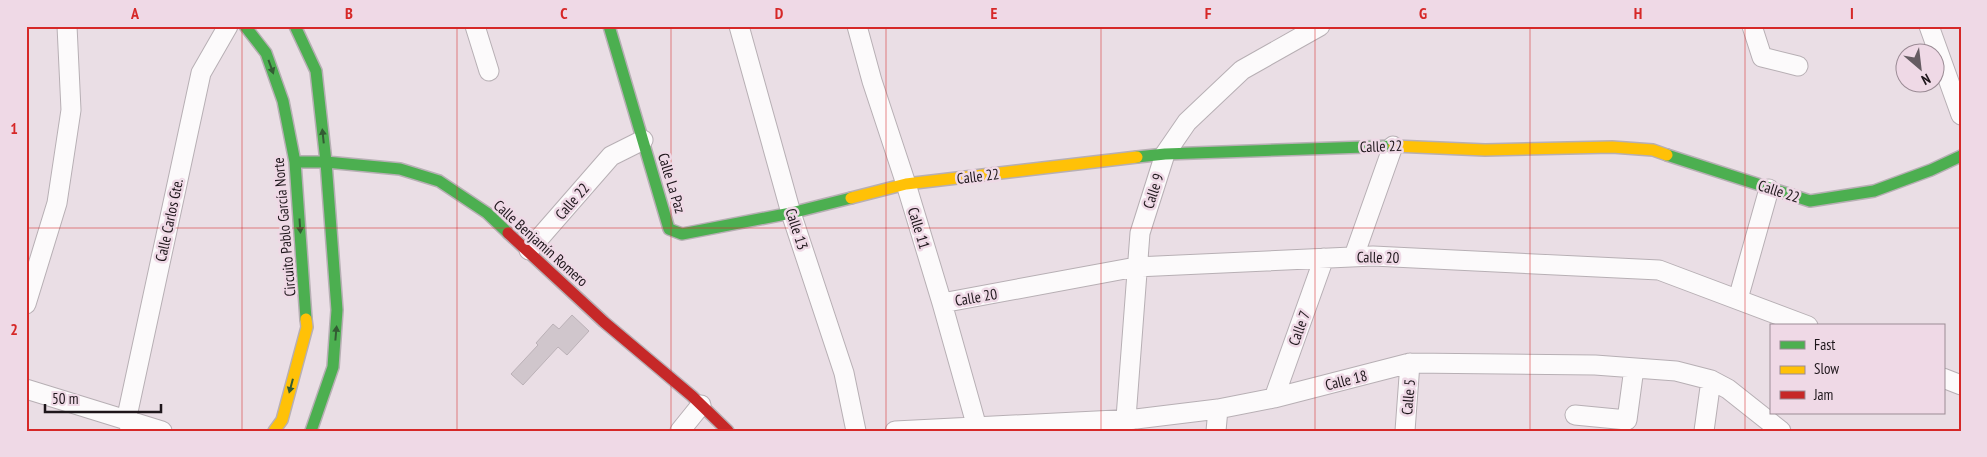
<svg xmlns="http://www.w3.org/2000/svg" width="1987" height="457" viewBox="0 0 1987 457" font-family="'PT Sans Narrow',sans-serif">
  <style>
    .building { fill: #d0c6cc; stroke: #bbb1b7 }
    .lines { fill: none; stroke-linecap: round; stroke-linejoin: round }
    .street-casing { stroke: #b7afb4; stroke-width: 21 }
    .fast-casing { stroke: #b7afb4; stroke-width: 14 }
    .slow-casing { stroke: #b7afb4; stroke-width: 14 }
    .jam-casing { stroke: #b7afb4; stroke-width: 14 }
    .street { stroke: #fcfafb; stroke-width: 19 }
    .fast { stroke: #4caf50; stroke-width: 11 }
    .slow { stroke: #ffc107; stroke-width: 11 }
    .jam { stroke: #c62828; stroke-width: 11 }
    .oneway { fill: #335b33 }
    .grid { fill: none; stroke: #d62828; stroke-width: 1; stroke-opacity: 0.55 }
    .labels { text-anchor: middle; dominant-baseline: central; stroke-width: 5; stroke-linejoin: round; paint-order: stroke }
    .street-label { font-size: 15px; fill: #1e161b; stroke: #efd9e6 }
    .neatline { fill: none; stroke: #d62828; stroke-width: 2 }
    .grid-label { font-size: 16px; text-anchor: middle; font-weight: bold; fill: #d62828 }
  </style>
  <rect width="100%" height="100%" fill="#eadee5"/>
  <path class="building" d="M572 315 589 331 567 355 558 347 523 385 511 374 538 345 536 343 553 324 559 329Z"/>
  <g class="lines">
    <defs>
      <path id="street" d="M475 26 489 71
        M739 26 791 213 844 373 856 431
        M857 26 872 81 906 184 942 303 978 431
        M1752 26 1762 57 1798 66
        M1929 26 1961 115
        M529 250 611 156 643 140
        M1354 256 1393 146
        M1738 299 1769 189
        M942 303 1136 267 1373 256 1659 270 1808 326
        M26 304 57 203 71 110 67 26
        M1943 378 1961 385
        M26 389 162 431
        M1274 398 1324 258
        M1575 415 1627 420 1634 368
        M126 421 201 73 228 26
        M680 431 701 405
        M895 431 1136 419 1218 409 1274 398 1410 363 1595 365 1676 371 1711 380 1728 389 1781 431
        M1125 431 1140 233 1165 154 1187 122 1242 70 1320 26
        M1216 431 1218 409
        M1405 431 1410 363
        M1704 431 1711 380"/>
      <path id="fast" d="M245 26 266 53 283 101 295 162 306 319
        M295 26 316 71 326 162 337 310 333 367 311 431
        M609 26 669 229 682 234 791 213 851 198
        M1667 155 1810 201 1874 191 1931 170 1961 156
        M1137 157 1165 154 1394 146
        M295 162H326L400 169 439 181 487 213 508 233"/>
      <path id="slow" d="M1394 146 1485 150 1612 147 1653 150 1667 155
        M851 198 906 184 1137 157
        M274 431 282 420 307 327 306 319"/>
      <path id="jam" d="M508 233 604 322 692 396 728 431"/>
    </defs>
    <use href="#street" class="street-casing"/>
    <use href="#fast" class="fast-casing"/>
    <use href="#slow" class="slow-casing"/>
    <use href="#jam" class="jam-casing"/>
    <use href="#street" class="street"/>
    <use href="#fast" class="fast"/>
    <use href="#slow" class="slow"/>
    <use href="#jam" class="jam"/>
  </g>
  <defs><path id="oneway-solid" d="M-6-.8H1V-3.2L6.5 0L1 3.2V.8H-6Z" transform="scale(1.25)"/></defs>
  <g class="oneway">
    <use href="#oneway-solid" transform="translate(271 67) rotate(70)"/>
    <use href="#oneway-solid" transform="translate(323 136) rotate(-96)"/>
    <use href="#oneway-solid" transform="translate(300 226) rotate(86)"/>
    <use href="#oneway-solid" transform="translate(336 333) rotate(-85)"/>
    <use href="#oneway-solid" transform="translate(291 386) rotate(105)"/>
  </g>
  <path class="grid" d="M242 26V431M457 26V431M671 26V431M886 26V431M1101 26V431M1315 26V431M1530 26V431M1745 26V431M26 228H1961"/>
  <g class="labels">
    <g class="street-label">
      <text transform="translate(1381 146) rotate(-2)">Calle 22</text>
      <text transform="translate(978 176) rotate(-7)">Calle 22</text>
      <text transform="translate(672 183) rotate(73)">Calle La Paz</text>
      <text transform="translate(1153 191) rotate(-72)">Calle 9</text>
      <text transform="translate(1779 191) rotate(18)">Calle 22</text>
      <text transform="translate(572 201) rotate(-49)">Calle 22</text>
      <text transform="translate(169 220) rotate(-78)">Calle Carlos Gte.</text>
      <text transform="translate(284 227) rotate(-95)">Circuito Pablo García Norte</text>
      <text transform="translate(919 228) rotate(73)">Calle 11</text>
      <text transform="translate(797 229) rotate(72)">Calle 13</text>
      <text transform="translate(541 243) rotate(42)">Calle Benjamín Romero</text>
      <text transform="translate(1378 257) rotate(1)">Calle 20</text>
      <text transform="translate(976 297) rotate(-10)">Calle 20</text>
      <text transform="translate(1299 328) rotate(-70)">Calle 7</text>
      <text transform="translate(1346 380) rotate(-14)">Calle 18</text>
      <text transform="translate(1408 397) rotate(-85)">Calle 5</text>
    </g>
  </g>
  <rect width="1987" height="457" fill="none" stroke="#efd9e6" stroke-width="55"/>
  <rect x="1770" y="324" width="175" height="90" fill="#efd9e6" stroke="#9b8b95"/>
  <rect x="1780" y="341" width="25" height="8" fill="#4caf50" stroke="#9b8b95"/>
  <text x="1814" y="350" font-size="15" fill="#1e161b">Fast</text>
  <rect x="1780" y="366" width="25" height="8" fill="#ffc107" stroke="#9b8b95"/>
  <text x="1814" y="374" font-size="15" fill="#1e161b">Slow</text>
  <rect x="1780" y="391" width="25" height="8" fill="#c62828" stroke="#9b8b95"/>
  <text x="1814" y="400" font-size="15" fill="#1e161b">Jam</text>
  <g transform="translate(1920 68) rotate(152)"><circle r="24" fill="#efd9e6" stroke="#9b8b95"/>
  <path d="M0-4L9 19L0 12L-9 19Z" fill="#655c62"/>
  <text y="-8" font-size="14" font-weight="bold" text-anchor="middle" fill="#1e161b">N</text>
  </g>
  <path d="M45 404v8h116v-8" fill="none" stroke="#1e161b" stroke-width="2.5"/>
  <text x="52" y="404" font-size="15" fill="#1e161b" stroke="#efd9e6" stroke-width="4" paint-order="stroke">50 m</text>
  <rect x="28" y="28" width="1932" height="402" class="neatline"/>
  <g class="grid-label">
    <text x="135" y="19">A</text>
    <text x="349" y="19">B</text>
    <text x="564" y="19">C</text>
    <text x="779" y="19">D</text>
    <text x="994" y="19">E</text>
    <text x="1208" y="19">F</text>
    <text x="1423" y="19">G</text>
    <text x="1638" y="19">H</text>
    <text x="1852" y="19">I</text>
    <text x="14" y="134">1</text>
    <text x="14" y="335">2</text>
  </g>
</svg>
